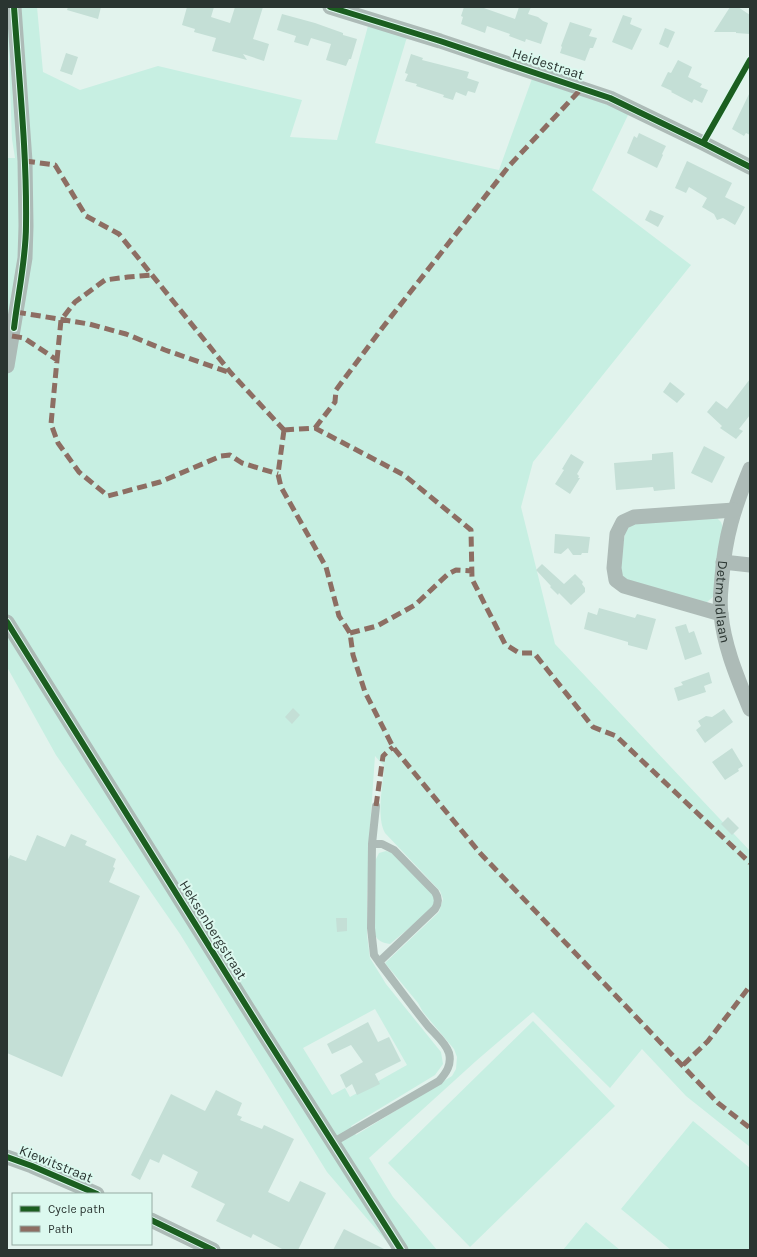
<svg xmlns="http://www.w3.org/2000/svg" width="757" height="1257" viewBox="0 0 757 1257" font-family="Karla,sans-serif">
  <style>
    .green { fill: #c7efe2; fill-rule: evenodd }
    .building { fill: #c4dfd6 }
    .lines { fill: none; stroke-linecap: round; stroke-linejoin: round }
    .service { stroke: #adbbb7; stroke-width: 8 }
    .minor { stroke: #adbbb7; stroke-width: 15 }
    .quiet { stroke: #8d6e63; stroke-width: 5; stroke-dasharray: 10 5; stroke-linecap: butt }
    .cycleway-casing { stroke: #dcf9ef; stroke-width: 8 }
    .cycleway { stroke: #1b5e20; stroke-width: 6 }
    .labels { text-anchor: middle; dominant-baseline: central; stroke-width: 4; stroke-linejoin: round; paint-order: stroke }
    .street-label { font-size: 14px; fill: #2a3531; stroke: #dcf9ef }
  </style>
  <rect width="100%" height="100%" fill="#e2f3ed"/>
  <path class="green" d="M7 7H37L43 72 80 90 158 66 302 100 290 137 337 140 368 26 407 37 375 143 499 170 533 76 629 113 592 190 691 265 533 462 521 507 555 644 750 851V1147L686 1096 642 1049 610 1088 533 1012 476 1061 369 1158 393 1197 437 1250H394L327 1172 180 934 56 755 7 667V158H15L12 139ZM375 756 384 766C383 785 376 817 385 833L440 891 443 899 439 912 385 963 418 1003 423 1012 454 1049 457 1057 456 1069 452 1076 356 1135 351 1126 435 1075 443 1064 441 1052 386 984 370 958 367 935V898L370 827ZM375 1009 407 1065 350 1097 345 1088 332 1095 303 1048Z
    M717 518 721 522 723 528 714 596 707 602 702 603 624 580 618 569 627 524Z
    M386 851 394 853 430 890 435 900 433 908 390 944C383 943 377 941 375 934V861L379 853Z
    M533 1021 615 1106 470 1247 388 1163Z
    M693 1121 750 1168V1250H671L621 1209Z
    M586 1222 620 1250H563Z"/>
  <path class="building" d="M68 7H101L98 19 67 10Z
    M187 7H214L211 17 230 23 235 7H263L253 39 269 44 264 61 243 54 247 60 212 51 216 38 194 32 195 29 182 25Z
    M464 7H481L515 19 519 7H531L528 14 538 17 543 21 548 23 541 44 526 39 525 42 509 36 510 34 487 26 485 33 461 24 463 17 461 16Z
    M730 7H738L750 15V34L736 33V32H714Z
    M282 14 315 23 343 33V35L357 39 351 59H349L346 66 326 60 331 44 311 38 308 46 294 42 296 36 277 30Z
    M623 15 632 18 630 24 642 29 632 50 612 42Z
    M570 22 592 29 589 36 597 38 593 48H590L585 61 560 53 562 47 561 46Z
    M665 28 675 32 668 48 659 44Z
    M66 53 78 57 72 75 60 71Z
    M411 54 423 58 422 60 469 72 467 78 479 82 475 93 468 91 466 96 456 92 453 100 443 97 444 95 416 86 417 84 405 81 408 74 405 73Z
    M678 60 692 67 688 77 702 84 700 87 708 90 702 103 694 99 692 103 671 92 672 91 661 86 668 72 671 73Z
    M750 92V135L746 133 744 136 732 129Z
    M639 133 666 146 662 154 663 155 657 168 627 153 634 136 637 138Z
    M687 161 732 183 725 197 745 207 735 225 723 218 717 220 714 214 702 207 707 198 689 187 686 193 675 188Z
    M650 210 664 216 658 227 645 220Z
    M750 379V415L739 429 743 431 736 439 720 428 722 426 707 412 716 401 727 409Z
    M670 382 685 394 677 403 663 392Z
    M704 446 725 457 712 483 691 473Z
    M673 452 675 489 654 491 653 487 616 490 614 463 652 460V454Z
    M571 454 584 462 577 474 579 476 578 478H580L570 494 555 484 564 470 562 469Z
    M555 534 590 537 588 553H582L581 555H573L568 548 561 554 554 553Z
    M542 564 564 584 575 574 583 582 582 584 585 588V592L571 605 559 593 558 595 550 587 551 586 536 570Z
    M599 608 635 618 637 614 656 619 647 650 628 645V642L584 629 588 612 597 615Z
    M686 624 689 633 694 631 702 654 685 660 675 627Z
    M709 672 712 683 704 686 706 692 678 701 674 688 683 685 681 682Z
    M293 708 300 715 292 724 285 717Z
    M724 709 733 722 705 743 696 730 701 726 698 721 706 716 712 717Z
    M732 748 743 766 738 769 739 771 725 780 712 762Z
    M728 817 739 828 732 835 721 824Z
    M71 834 87 841 85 845 116 859 113 867 115 868 109 882 140 896 62 1077 7 1053V862L10 855 26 861 37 835 65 847Z
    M336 918H347V931L337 932Z
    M368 1022 378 1042 389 1037 401 1061 375 1074 380 1084 357 1095 352 1084 346 1088 340 1075 363 1062 351 1045 332 1054 327 1044Z
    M216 1090 242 1103 237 1115 242 1117 240 1120 262 1129 264 1125 294 1139 268 1192 289 1202 300 1181 326 1193 298 1250H284L253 1234 251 1238 216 1221 225 1204 191 1187 198 1172 163 1154 159 1163 150 1159 140 1180 131 1175 171 1094 205 1111Z
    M344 1229 386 1250H333Z"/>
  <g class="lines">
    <path class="service" d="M376 806 372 844 371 928 374 955 379 962
      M332 1143 439 1081C446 1073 452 1065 449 1053 446 1043 435 1034 428 1026 411 1005 395 983 379 962L435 909C439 903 439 898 435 892L394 850 382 844H372"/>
    <g class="minor">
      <path d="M330 7 440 41 610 98 703 143 750 167"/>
      <path d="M7 366 25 258 26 226 25 161 14 7"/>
      <path id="s1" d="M750 469C734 508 725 536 722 577 721 589 719 602 721 614 724 647 738 679 750 709"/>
      <path d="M723 562 750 565"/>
      <path d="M721 614 624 586 616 580 614 568 617 534 623 522 634 517 734 510"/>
      <path d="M7 622 265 1036 401 1250"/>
      <path d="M7 1157 32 1166 97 1194"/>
      <path d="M151 1220 213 1250"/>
    </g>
    <path class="quiet" d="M25 161 55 165 86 216 119 234 231 373 284 430
      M16 312 89 324 126 334 165 350 231 373
      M12 336 24 338 57 360 51 424 58 443 79 472 108 496 160 482 221 456 230 455 242 463 278 474
      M57 360 61 320 75 302 105 280 128 277 152 275
      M315 428 335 402 336 390 383 327 509 166 582 88
      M284 430 278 474 281 487 326 567 339 616 350 633 353 655 365 692 393 747 480 853 718 1103 750 1128
      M284 430 315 428 404 475 471 530 472 579 505 644 519 653H534L593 727 616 736 750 863
      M350 633 377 626 415 605 448 574 456 570 472 571
      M376 806 383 756 393 747
      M683 1065 708 1041 750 986"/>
    <defs>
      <path id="cycleway" d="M330 7 440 41 610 98 703 143 750 167
        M703 143 750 60
        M14 328C18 293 26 260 26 225 27 152 19 80 14 7
        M7 622 265 1036 401 1250
        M7 1157 32 1166 97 1194
        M151 1220 213 1250"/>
    </defs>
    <use href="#cycleway" class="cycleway-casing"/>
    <use href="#cycleway" class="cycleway"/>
  </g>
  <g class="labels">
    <g class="street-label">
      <text transform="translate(548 64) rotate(18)">Heidestraat</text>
      <text stroke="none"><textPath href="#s1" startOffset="137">Detmoldlaan</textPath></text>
      <text transform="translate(213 930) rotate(58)">Heksenbergstraat</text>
      <text transform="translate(56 1164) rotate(22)">Kiewitstraat</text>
    </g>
  </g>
  <rect width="757" height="1257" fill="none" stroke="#2a3531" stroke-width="16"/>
  <rect x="12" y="1193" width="140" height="52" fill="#dcf9ef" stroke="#95aba3"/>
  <rect x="20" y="1206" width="20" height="6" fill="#1b5e20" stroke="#95aba3"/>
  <text x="48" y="1213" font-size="12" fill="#2a3531">Cycle path</text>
  <rect x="20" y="1226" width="20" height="6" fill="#8d6e63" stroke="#95aba3"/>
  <text x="48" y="1233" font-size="12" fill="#2a3531">Path</text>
</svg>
